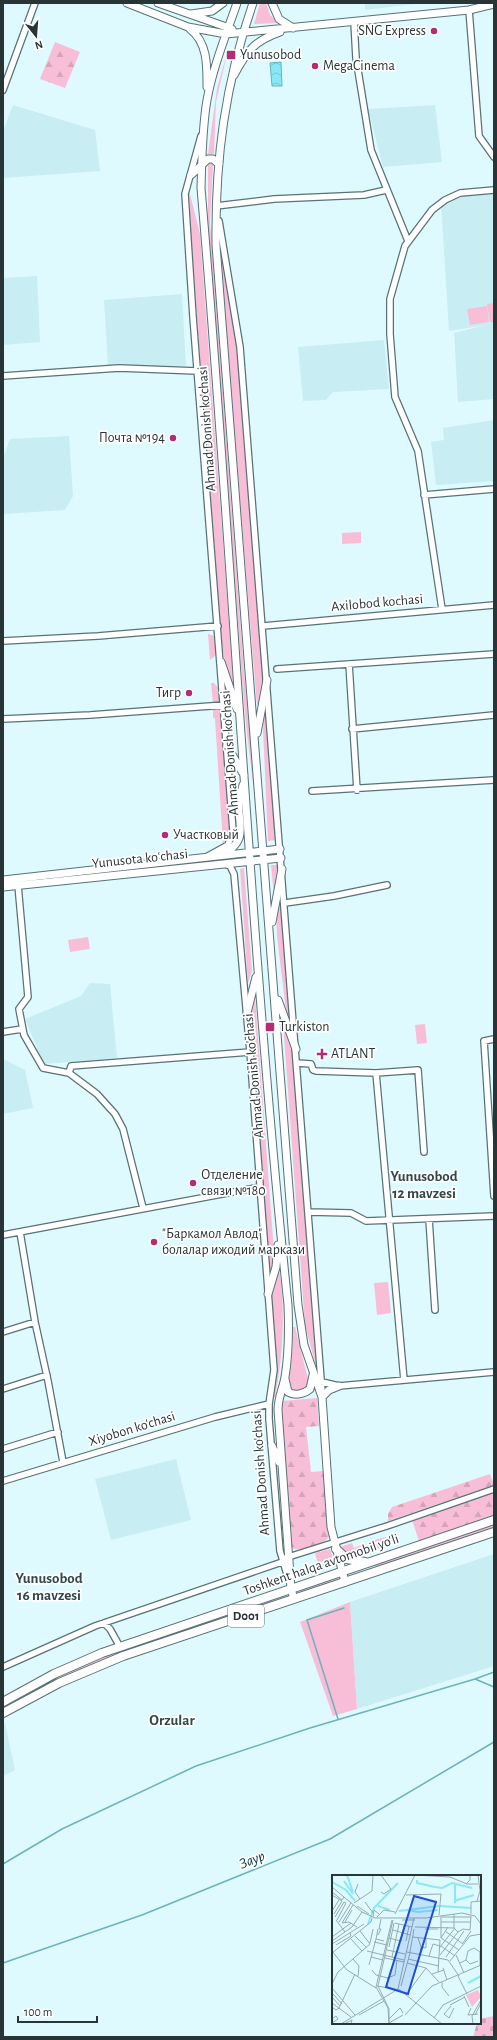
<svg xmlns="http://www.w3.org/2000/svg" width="497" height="2040" viewBox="0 0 497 2040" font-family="'Alegreya Sans',sans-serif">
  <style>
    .built { fill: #c8edf3 }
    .grass { fill: #f9bed7 }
    .forest { fill: url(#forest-firs) }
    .cemetery { fill: url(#cemetery-stones) }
    .water { fill: url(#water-waves); stroke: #6cb2bd }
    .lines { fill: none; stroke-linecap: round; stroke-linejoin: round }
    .stream { stroke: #6cb2bd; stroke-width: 1.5 }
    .minor-casing { stroke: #587276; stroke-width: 8 }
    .major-casing { stroke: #587276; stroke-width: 9 }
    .highway-casing { stroke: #587276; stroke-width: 10 }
    .minor { stroke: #fff; stroke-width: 5.5 }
    .major { stroke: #fff; stroke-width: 7 }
    .highway { stroke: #fff; stroke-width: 8 }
    .poi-dot { fill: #b12d76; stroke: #fff; stroke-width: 1.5 }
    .labels { text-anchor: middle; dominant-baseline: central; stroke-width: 3.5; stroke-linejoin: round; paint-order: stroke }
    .shield { fill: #fff; stroke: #697172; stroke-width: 1 }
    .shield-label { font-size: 13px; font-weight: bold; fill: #293436 }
    .poi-label { font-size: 14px; fill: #293436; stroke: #fff; text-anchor: start }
    .street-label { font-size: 14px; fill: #293436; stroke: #fff }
    .neighbourhood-label { font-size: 15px; font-weight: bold; fill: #30484c; stroke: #fff }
    .water-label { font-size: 15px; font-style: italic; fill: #04353b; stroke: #fff }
    .inset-river { fill: none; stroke: #88e8f7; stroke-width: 2 }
    .inset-road { fill: none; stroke: #96abaf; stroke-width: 1 }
    .view { fill: #1d4ed8; fill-opacity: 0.15; stroke: #1d4ed8; stroke-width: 2 }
    .inset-edge { fill: none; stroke: #293436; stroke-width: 2 }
  </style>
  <defs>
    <pattern id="forest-firs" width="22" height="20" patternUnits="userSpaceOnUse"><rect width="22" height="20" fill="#f9bed7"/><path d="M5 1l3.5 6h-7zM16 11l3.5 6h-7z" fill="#d5a4b9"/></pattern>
    <pattern id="cemetery-stones" width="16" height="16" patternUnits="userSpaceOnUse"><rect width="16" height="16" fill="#f9bed7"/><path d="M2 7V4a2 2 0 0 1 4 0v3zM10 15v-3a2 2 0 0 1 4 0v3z" fill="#d5a4b9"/></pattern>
    <pattern id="water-waves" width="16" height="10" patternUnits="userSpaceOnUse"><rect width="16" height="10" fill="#88e8f7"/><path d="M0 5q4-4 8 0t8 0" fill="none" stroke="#75c8d4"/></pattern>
  </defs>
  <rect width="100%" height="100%" fill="#defaff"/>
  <path class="built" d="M365 3H424L365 10Z
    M13 105 95 130 100 171 3 178V131Z
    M435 105 442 162 383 167 368 109Z
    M494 193V399L458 402 454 333 486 325 449 331 441 204 464 196Z
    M37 276 40 342 3 345V278Z
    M182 294 186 366 108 365 104 300Z
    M384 340 389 389 333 392 326 400 303 401 298 347Z
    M494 420V481L436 485 431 442 444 440 443 428Z
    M69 436 73 496 65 510 3 514V458L10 439Z
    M90 983 110 984 117 1058 44 1064 25 1019 81 996Z
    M3 1059 25 1070 33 1108 3 1114Z
    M176 1459 191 1520 111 1540 95 1479Z
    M494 1554V1666L357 1709 350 1602Z
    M5 1723 15 1770 3 1776V1724Z"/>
  <path class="grass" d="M260 3H266L270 15 280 23 254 24Z
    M228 50 216 102 214 154H208L217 88Z
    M211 163 213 165 210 222 244 671 260 841 245 717 208 223V165Z
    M189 190 200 234 234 689 226 668 221 640 191 239Z
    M219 245 239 360 263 674 261 697 257 706Z
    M494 303V322H490L487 304Z
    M487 306 489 322 470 325 467 309Z
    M361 532V543L342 544V533Z
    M208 634 214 636 216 655 210 660Z
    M211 683H214L219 689 220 703 213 704Z
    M266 705 277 840 268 841 263 729 264 711Z
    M220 709 230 833 229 838 223 844 215 719 213 717V710Z
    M271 865H278L274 896Z
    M244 868 252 971 248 983 240 869Z
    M281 891 292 1031 286 1011 277 936 276 908Z
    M88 937 90 949 70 952 68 940Z
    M255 997 275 1265 270 1277 251 1015Z
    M283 1022 293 1050 318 1374 305 1325Z
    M425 1024 427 1043 417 1044 415 1025Z
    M279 1268C286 1310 283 1356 275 1397H273L277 1370 272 1296 278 1269Z
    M388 1282 391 1313 377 1315 374 1283Z
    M293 1327H295L309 1383 305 1389 294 1391 288 1386 292 1358Z
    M494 1524V1528L376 1567 374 1564Z
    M386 1537 388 1546H381L377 1550 373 1551 372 1546 375 1540Z
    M352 1543 354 1548 361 1545 364 1554 349 1556 340 1547Z
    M330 1549 333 1558 318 1563 315 1553Z
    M337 1576 338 1580 301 1593 299 1589Z
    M283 1595 285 1599 102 1661 57 1681 3 1709V1705L55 1677 117 1651Z
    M350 1602 357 1709 333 1716 300 1622Z"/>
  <path class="forest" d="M55 42 80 52 65 88 40 79Z
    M317 1398 319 1426 306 1427 311 1472 324 1471 329 1537C323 1546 304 1550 294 1549L290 1545 280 1414 282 1401Z
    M490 1474 494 1485 388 1521V1514L392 1507Z
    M494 1492V1516L419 1541 412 1520Z"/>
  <path class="cemetery" d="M494 2016V2037H473L477 2023H480V2019Z"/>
  <path class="water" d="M281 62 282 86H272L270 63Z"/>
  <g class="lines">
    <path class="stream" d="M475 1679 494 1672
      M338 1719 307 1620 344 1608
      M3 1864 62 1829 196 1766 310 1728 475 1679 494 1687
      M3 1963 142 1915 330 1839 494 1742"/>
    <defs>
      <path id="minor" d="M469 10 479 136 494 157
        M354 22 356 58 371 150 408 241
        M3 90 35 3
        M201 136 185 194 193 317 233 831 228 845 208 856
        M217 209 216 206 274 199 364 195 386 190
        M219 221 240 347 322 1392
        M3 376 119 368 197 371
        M424 495 494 489
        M442 609 418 451 395 397 390 334V299L405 246 432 210 445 200 460 193 494 190
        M263 626 494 605
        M3 641 98 636 218 626
        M349 664 357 790
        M277 669 494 654
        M3 719 90 715 224 705
        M352 729 494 715
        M312 791 494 780
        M225 864 230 866 234 874 250 1052 274 1370 269 1404V1419L280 1551 289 1581
        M18 885 28 997 19 1009 24 1035 43 1068 69 1073 97 1094 115 1114 123 1129 143 1208
        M285 903 334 896 387 885
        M3 1032 22 1029
        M494 1039 484 1041 494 1196
        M297 1063 311 1064 313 1070 316 1071 376 1073 418 1070 424 1152
        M69 1073 71 1066 250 1052
        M376 1073 404 1380
        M309 1212 351 1213 366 1221 494 1216
        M429 1219 435 1310
        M20 1232 35 1322 48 1381 63 1462
        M3 1235 260 1187
        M3 1332 35 1322
        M318 1381 339 1386 494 1372
        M3 1389 47 1375
        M3 1449 58 1432
        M3 1481 215 1417 269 1404
        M285 1558 387 1526 494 1489
        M104 1623 110 1629 120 1647
        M3 1667 95 1626 285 1561"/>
      <path id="major" d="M127 3 188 27 226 34 469 10 494 4
        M158 3 232 29
        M237 3C226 35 213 67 207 100 202 129 202 158 201 188 233 560 249 933 288 1305 289 1329 289 1353 285 1377 283 1389 278 1397 278 1410L291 1589 294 1599
        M253 3C225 84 215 159 216 245L298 1305 304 1345 322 1397 331 1527 345 1582
        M272 3 279 19 293 28
        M191 14 212 11 223 3
        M190 29C208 43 207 66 207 87
        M234 75C247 51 254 41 280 32
        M191 175 208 159H213L219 164
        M221 662 237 709
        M257 733 267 680
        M227 746 244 775
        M223 854C250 840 237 824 239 800 240 795 242 790 243 785
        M3 880 280 849
        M3 887 281 858
        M272 922 282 869
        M278 1000 296 1049
        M247 1013 256 977
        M268 1294 276 1267 278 1245
        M285 1379 288 1392C295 1396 304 1394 310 1389L313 1375
        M322 1397 329 1390 339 1386
        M272 1446 279 1462"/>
      <path id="highway" d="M336 1549 347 1559 365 1562
        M3 1702 54 1674 102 1653 494 1520
        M3 1713 59 1683 123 1656 494 1532"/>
    </defs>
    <use href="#minor" class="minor-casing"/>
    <use href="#major" class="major-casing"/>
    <use href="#highway" class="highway-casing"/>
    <use href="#minor" class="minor"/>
    <use href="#major" class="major"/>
    <use href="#highway" class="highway"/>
  </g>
  <g class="poi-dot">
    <circle cx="434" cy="31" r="4"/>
    <rect x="226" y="50" width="10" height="10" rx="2"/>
    <circle cx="315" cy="66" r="4"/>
    <circle cx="173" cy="438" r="4"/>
    <circle cx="189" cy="693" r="4"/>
    <circle cx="165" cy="835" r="4"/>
    <rect x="265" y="1022" width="10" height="10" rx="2"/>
    <path d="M320 1048h4v4h4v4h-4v4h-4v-4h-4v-4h4z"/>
    <circle cx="193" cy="1183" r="4"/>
    <circle cx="154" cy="1242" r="4"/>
  </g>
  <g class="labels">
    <rect class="shield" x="228" y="1605" width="36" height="22" rx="3"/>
    <g class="shield-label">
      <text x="246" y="1616">D001</text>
    </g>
    <g class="poi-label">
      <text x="426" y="31" text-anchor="end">SNG Express</text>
      <text x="240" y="55">Yunusobod</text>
      <text x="323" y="66">MegaCinema</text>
      <text x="165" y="438" text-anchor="end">Почта №194</text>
      <text x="181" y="693" text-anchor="end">Тигр</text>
      <text x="173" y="835">Участковый</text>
      <text x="279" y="1027">Turkiston</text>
      <text x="331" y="1054">ATLANT</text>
      <text x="201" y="1175">Отделение<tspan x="201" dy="16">связи №180</tspan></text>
      <text x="162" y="1234">"Баркамол Авлод"<tspan x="162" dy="16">болалар ижодий маркази</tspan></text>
    </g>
    <g class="street-label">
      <text transform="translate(207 429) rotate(-94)">Ahmad Donish ko'chasi</text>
      <text transform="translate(377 603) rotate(-5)">Axilobod kochasi</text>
      <text transform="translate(230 753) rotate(-94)">Ahmad Donish ko'chasi</text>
      <text transform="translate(140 859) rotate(-6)">Yunusota koʻchasi</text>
      <text transform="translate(254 1076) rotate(-95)">Ahmad Donish ko'chasi</text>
      <text transform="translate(132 1429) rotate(-17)">Xiyobon ko'chasi</text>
      <text transform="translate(261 1473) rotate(-94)">Ahmad Donish ko'chasi</text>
      <text transform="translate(321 1565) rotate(-19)">Toshkent halqa avtomobil yo'li</text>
    </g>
    <g class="neighbourhood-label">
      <text x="424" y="1176">Yunusobod<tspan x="424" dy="17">12 mavzesi</tspan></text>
      <text x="49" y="1578">Yunusobod<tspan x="49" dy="17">16 mavzesi</tspan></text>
      <text x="172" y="1720">Orzular</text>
    </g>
    <g class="water-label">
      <text transform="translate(252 1860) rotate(-22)">Заур</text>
    </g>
  </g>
  <g transform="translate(332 1875)">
    <rect width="149" height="149" fill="#defaff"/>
    <path d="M146 115 149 122 140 132 134 120Z" fill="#f9bed7"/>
    <path class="inset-river" d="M15 0 21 17M85 5V8L103 12 110 13 120 8 140 13M12 6 21 19M0 7 14 15 23 26M122 26 142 20M123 28V10M46 31 58 35M108 31 139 33M76 35 86 37 106 35M67 36 107 31M36 49 42 33 66 8M136 108 149 101"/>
    <path class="inset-road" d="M83 0 118 2 135 9H146M26 9 23 17 28 24M134 9 138 5V0H135M0 12 30 37 43 43H94L130 38 143 41 149 49M0 17 10 25 12 22M49 17 52 19 59 14 49 0M0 20 10 26 2 39M74 20 109 19 107 40M145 26 148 16 146 0M33 27 41 38M22 28 40 16 41 0M25 31 37 39M0 36 7 25M63 39 83 0M122 39V53M139 39V27L149 26M109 41V63M3 42 12 27 14 28 5 45M41 42 42 35 47 39M45 42 52 35 63 37M110 42H139M4 45 13 57M60 45 44 112 56 133 57 149V134L46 111 61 45M70 45H83M7 47 19 28M13 47 20 35M109 47H139M10 48 21 30M10 48 17 47 25 52M63 48 80 52M83 52 122 53 126 57M46 54 44 64 52 66M93 54H106M61 55 78 60M113 56 131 69M46 60 49 54H47L49 44M23 61 34 72M0 62 19 48M81 62 108 65 106 97M57 63 69 66 72 50M86 63 89 72 88 79M109 63 127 75M109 63 116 52M19 64 30 76M0 66 20 52 30 37M74 66 77 51M42 67 55 70M38 68 41 54M131 68 139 56M0 69 32 49M4 70 19 61 18 58M109 71 123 81M57 72 62 48M89 72 94 73V64M108 72 123 53M55 75 73 79M0 76 15 95 44 113M35 76 72 85M75 77 116 85 127 101M78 77 82 54M0 78 39 47 40 43M108 80 126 57 131 54 138 55 139 41M124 80 132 98M97 81 101 69 108 71M39 82 51 85M60 82 67 49M114 82 132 56M53 83 72 87M21 84 27 91 26 101M76 84 107 91M134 85 138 89 146 86M118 86 138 61 149 59M75 88 94 93 107 107M128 88 134 85 136 76 142 73 148 77V90M37 90 44 64M111 93 115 105M40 95 44 100 56 103 55 112M100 99 112 95M126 101 135 119M56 103 63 100 65 85M110 107V112L117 121M0 109 6 97 38 69 28 56M45 111 68 115 110 149M69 111 78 78M0 113 23 140M0 118 10 129M74 120 94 93M132 121 137 132M0 122 8 131M0 128 19 142M84 128 100 111 149 90M118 130 133 122M119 131 112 139 117 143 122 133M0 132 4 135 7 133 23 99M139 133 136 140 146 139M27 140 52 126M73 140 84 128M143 140 149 128M102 143 111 130 149 111M0 144 4 141 6 144 0 148M57 144 68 133 71 138M57 148 71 140M9 149 66 114 82 43M12 149 20 145 19 149M141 149 140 141 149 125"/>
    <path class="view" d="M82 21 104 27 76 119 54 112Z"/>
    <rect width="149" height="149" class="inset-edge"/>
  </g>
  <rect width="497" height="2040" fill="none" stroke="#293436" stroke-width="8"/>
  <g transform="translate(36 36) rotate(163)" stroke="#ffffff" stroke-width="3" paint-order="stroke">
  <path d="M0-3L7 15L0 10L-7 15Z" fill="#293436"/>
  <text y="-6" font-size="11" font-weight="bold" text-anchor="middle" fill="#293436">N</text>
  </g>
  <path d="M18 2016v6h79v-6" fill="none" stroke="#293436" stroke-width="2"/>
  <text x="24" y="2016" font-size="12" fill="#293436" stroke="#ffffff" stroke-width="3" paint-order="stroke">100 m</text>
</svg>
